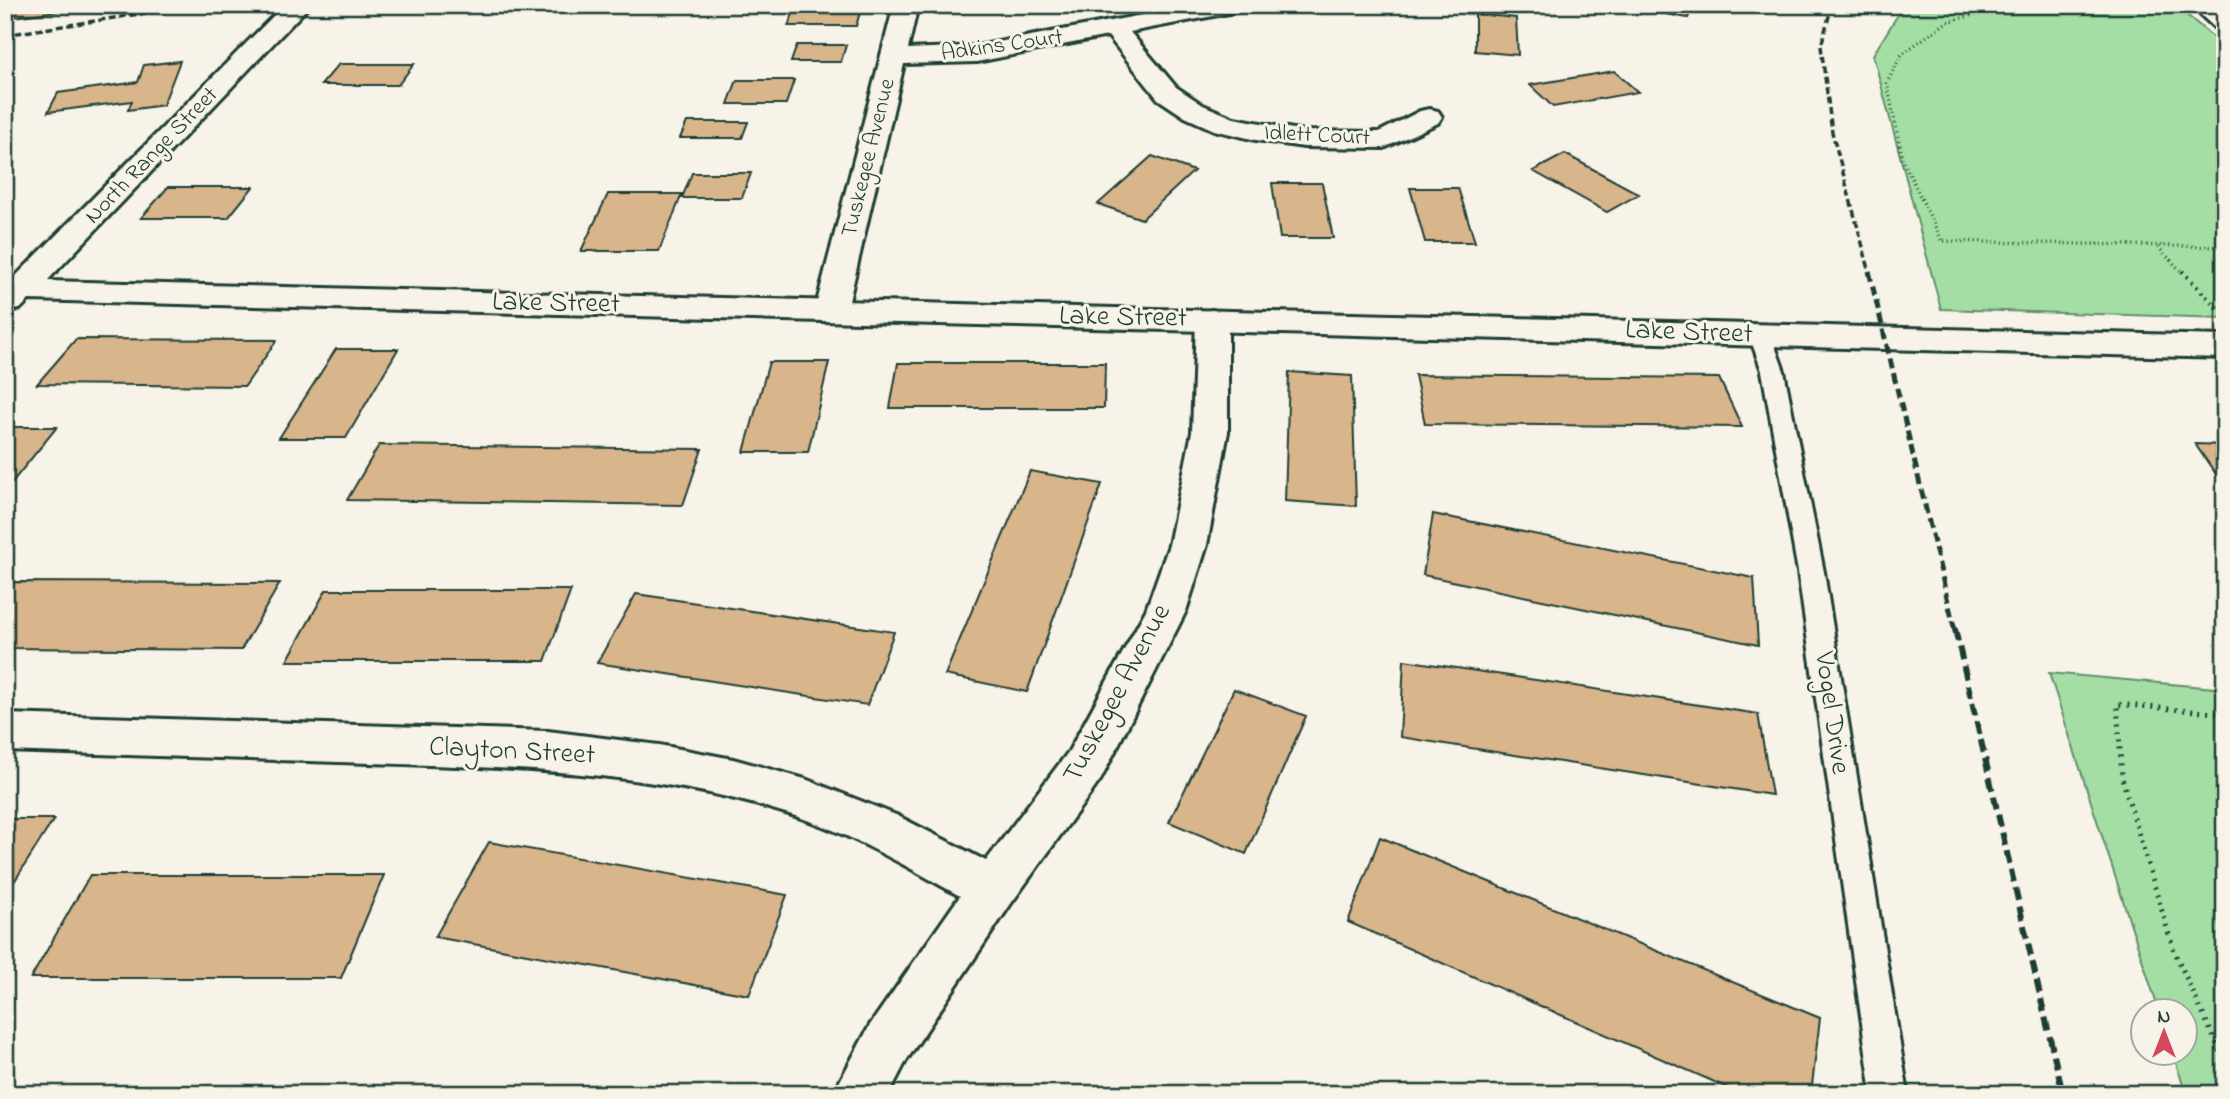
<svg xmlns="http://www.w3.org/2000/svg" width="2230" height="1099" viewBox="0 0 2230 1099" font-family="'Indie Flower',sans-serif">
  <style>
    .green { fill: #a4dea4; stroke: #628e6c; stroke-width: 2 }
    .building { fill: #d8b58a; stroke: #1f3d34; stroke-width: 2 }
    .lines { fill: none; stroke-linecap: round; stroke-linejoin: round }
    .service-casing { stroke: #1f3d34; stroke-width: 6 }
    .minor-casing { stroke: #1f3d34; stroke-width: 6 }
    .tertiary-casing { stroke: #1f3d34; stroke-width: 6 }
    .path-far2 { stroke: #1f3d34; stroke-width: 3.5; stroke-dasharray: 1 3.5; stroke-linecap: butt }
    .path-far1 { stroke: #1f3d34; stroke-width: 4.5; stroke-dasharray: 2 5; stroke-linecap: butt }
    .path { stroke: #1f3d34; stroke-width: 5; stroke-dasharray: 2 6; stroke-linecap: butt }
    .service { fill: #f7f3e8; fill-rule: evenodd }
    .minor { fill: #f7f3e8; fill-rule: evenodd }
    .tertiary { fill: #f7f3e8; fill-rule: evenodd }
    .rail-far2 { stroke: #1f3d34; stroke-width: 3.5; stroke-dasharray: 7 3.5; stroke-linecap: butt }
    .rail-far1 { stroke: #1f3d34; stroke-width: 5; stroke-dasharray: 10 5; stroke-linecap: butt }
    .rail { stroke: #1f3d34; stroke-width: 6; stroke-dasharray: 13 6; stroke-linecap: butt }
    .labels { text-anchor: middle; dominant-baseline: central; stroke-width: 6; stroke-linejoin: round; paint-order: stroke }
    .far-street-label { font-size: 23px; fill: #1f3d34; stroke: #f7f3e8 }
    .street-label { font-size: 28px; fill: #1f3d34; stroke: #f7f3e8 }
  </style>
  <rect width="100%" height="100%" fill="#f7f3e8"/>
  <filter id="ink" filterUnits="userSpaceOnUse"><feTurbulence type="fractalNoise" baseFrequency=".0143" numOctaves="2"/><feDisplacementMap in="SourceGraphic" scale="14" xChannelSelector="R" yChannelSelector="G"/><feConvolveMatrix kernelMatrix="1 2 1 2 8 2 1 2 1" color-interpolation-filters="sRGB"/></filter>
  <g filter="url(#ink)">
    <path class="green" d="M1904 5H2175L2225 47V318L1941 309 1873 55Z
      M2049 673 2225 689V1094H2186L2173 1054H2184V1012L2159 1011Z"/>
    <path class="building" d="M5 5H103L5 18Z
      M1618 5H1693L1688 18Z
      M795 9H861L856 26H788Z
      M1475 14 1516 18 1518 55 1475 51Z
      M797 45H846L841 62H791Z
      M180 61 163 105 128 110 132 101 48 112 58 93 138 82 144 65Z
      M339 64H414L398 85H321Z
      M1614 71 1638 92 1553 107 1530 85Z
      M737 80H794L786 104H728Z
      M687 122H748L742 138H680Z
      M1565 154 1639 194 1607 212 1533 171Z
      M1152 156 1194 171 1142 219 1098 204Z
      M692 173H751L742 198H682Z
      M1272 183H1322L1333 238H1280Z
      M168 187H253L228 218H141Z
      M1410 188H1458L1475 242H1425Z
      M608 194H682L659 251H581Z
      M76 339 277 340 245 386 37 384Z
      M336 349H398L346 438H279Z
      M769 362H829L808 452H744Z
      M898 363H1105L1104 408H890Z
      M1289 372 1352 376 1356 506 1285 501Z
      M1415 375 1719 378 1742 427 1425 424Z
      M5 427H57L5 491Z
      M2195 444 2225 445V487Z
      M379 445 702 449 683 505 347 500Z
      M1030 471 1102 484 1027 692 945 675Z
      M1433 514 1754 578 1758 645 1423 575Z
      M13 582 280 583 241 650 5 648V592Z
      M326 590H571L545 661H287Z
      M636 594 894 632 867 705 597 663Z
      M1404 660 1758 714 1772 795 1400 737Z
      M1234 689 1306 716 1246 854 1169 822Z
      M5 819H54L5 896Z
      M1380 837 1820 1018 1811 1094H1742L1348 922Z
      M489 842 787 895 749 995 435 937Z
      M90 875H384L341 978H31Z"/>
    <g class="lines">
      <defs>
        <path id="service" d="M1760 328 1768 330 1771 335 1784 371 1824 572 1908 1094H1872L1798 572 1762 371 1749 335 1752 330Z"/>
        <path id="minor" d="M894 5H918L908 49 977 46 1195 5H1246L1242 10 1234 12 1130 32 1176 87 1203 105 1234 118 1304 131 1379 132 1420 111 1429 109 1438 111 1442 117 1438 123 1384 148 1304 147 1256 140 1214 130 1185 117 1158 99 1108 36 977 62 904 64 847 310 842 317 831 320 820 317 815 310Z
          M2190 5H2217L2225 12V31L2216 29Z
          M1212 310 1223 313 1228 320V432L1207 545 1186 611 1101 779 1010 905 906 1061 889 1094H833L870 1025 960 896C909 868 859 838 804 819 663 771 517 768 370 763 248 759 127 755 5 751V714L548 731 659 745 733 759 805 779 896 815 986 861 1069 751 1146 610 1169 545 1192 432 1196 320 1201 313Z"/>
        <path id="tertiary" d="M284 5H310L47 281 2225 336V358L29 300 20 309 5 311V287L9 283Z"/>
      </defs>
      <use href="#service" class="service-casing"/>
      <use href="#minor" class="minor-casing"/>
      <use href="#tertiary" class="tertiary-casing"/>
      <path class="path-far2" d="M2010 5 1947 22 1902 54 1887 83 1903 161 1942 241 2225 247
        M2158 247 2183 273"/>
      <path class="path-far1" d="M2182 271 2217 308"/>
      <path class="path" d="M2225 714 2117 704 2122 778 2174 951 2225 1062"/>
      <use href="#service" class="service"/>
      <use href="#minor" class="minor"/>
      <use href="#tertiary" class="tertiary"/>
      <path class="rail-far2" d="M1832 5 1821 46 1832 132 1870 273
        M5 35 197 5"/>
      <path class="rail-far1" d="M1869 271 1955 631"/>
      <path class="rail" d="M1955 629 2063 1094"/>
    </g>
  </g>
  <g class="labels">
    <g class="far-street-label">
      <text transform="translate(1002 46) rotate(-8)">Adkins Court</text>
      <text transform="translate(1317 136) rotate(3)">Idlett Court</text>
      <text transform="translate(152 156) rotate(-46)">North Range Street</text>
      <text transform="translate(869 158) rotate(-76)">Tuskegee Avenue</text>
    </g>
    <g class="street-label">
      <text transform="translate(556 304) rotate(1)">Lake Street</text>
      <text transform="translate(1123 318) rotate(1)">Lake Street</text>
      <text transform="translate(1689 333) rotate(2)">Lake Street</text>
      <text transform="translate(1118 694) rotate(-62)">Tuskegee Avenue</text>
      <text transform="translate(1831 713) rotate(82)">Vogel Drive</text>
      <text transform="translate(512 752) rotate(3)">Clayton Street</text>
    </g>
  </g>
  <rect width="2230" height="1099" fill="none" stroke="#f7f3e8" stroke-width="28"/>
  <rect x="14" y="14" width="2202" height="1071" fill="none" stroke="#1f3d34" stroke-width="2.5" filter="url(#ink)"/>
  <g transform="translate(2164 1032)"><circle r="33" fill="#f7f3e8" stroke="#a1aaa0" stroke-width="2"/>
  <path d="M0-5L12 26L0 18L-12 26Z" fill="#d1495b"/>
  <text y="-10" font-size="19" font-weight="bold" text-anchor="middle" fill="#1f3d34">N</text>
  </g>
</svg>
